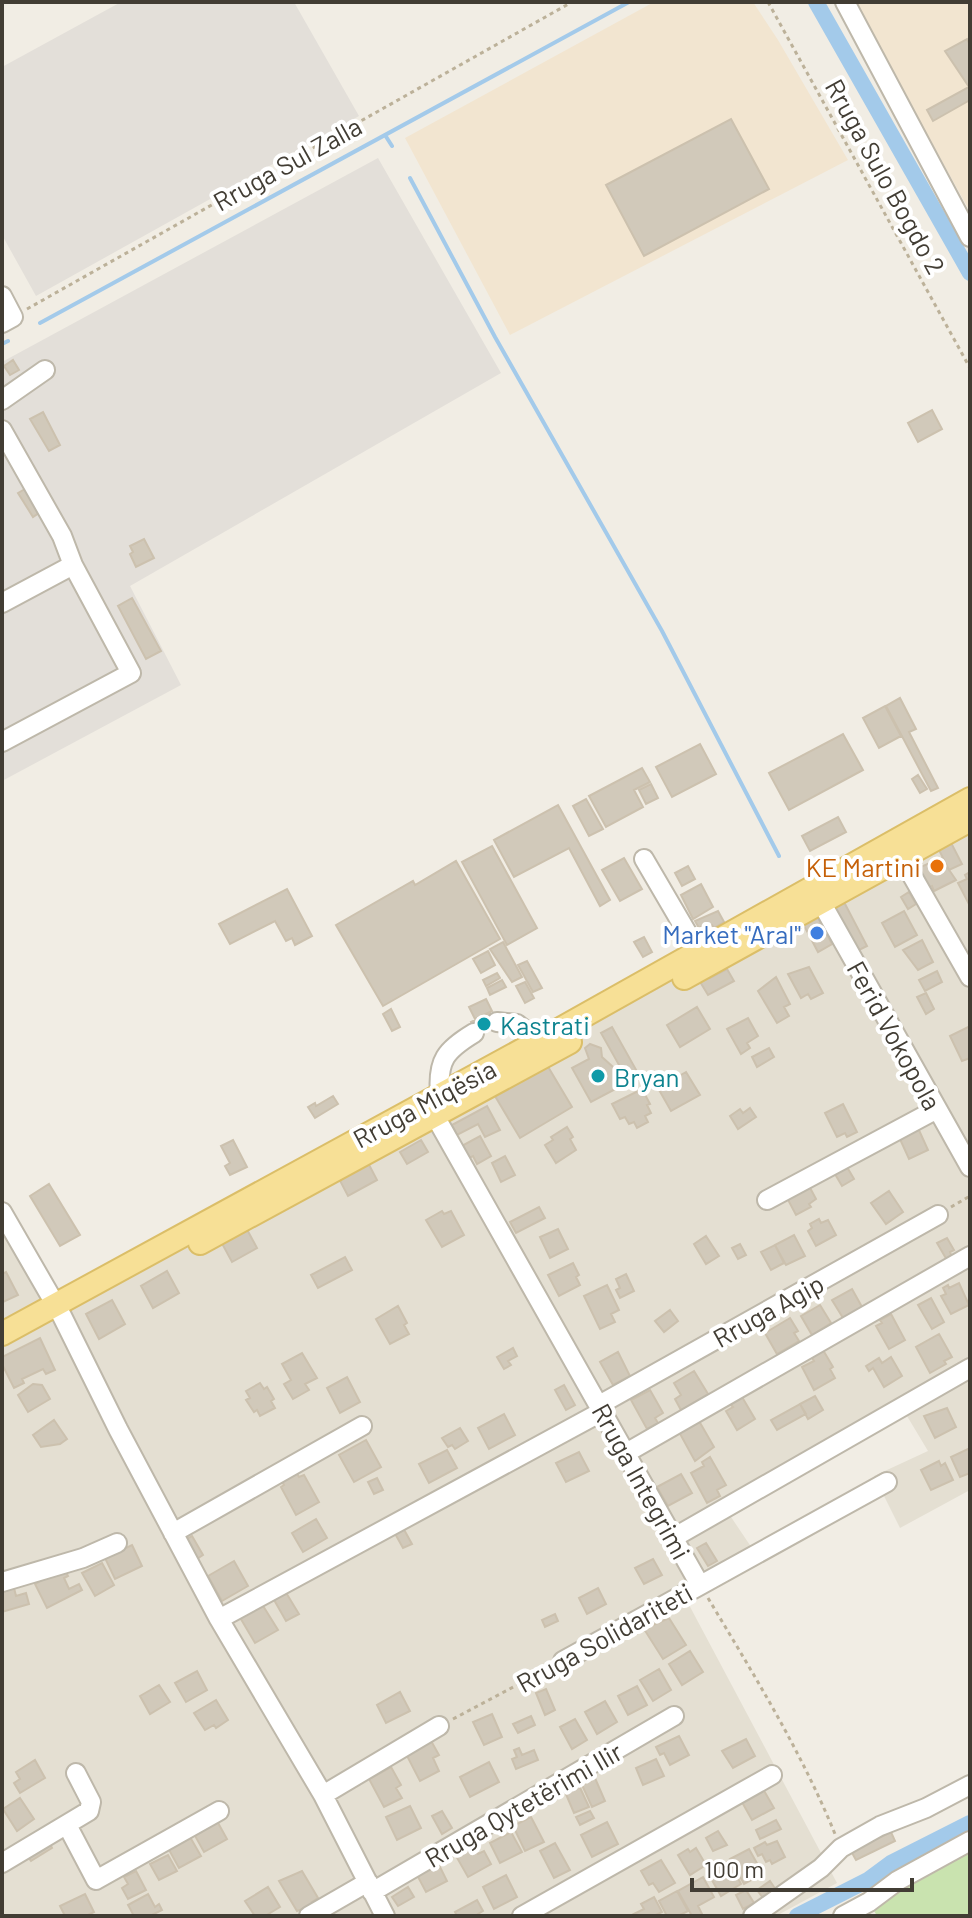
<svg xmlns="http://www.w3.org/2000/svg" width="972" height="1918" viewBox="0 0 972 1918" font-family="Barlow,sans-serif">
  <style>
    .residential { fill: #e4dfd2 }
    .commercial { fill: #f2e5d0 }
    .industrial { fill: #e3dfd9 }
    .green { fill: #c9e3af }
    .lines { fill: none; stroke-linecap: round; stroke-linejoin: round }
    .stream { stroke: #a3caea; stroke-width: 4 }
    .canal { stroke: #a3caea; stroke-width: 16 }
    .building { fill: #d1c9ba; stroke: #ccc1ae; stroke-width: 2 }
    .minor-casing { stroke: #beb8aa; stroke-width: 22 }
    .major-casing { stroke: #dbbe68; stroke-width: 26 }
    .path { stroke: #bcb199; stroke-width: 3; stroke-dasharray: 4 4; stroke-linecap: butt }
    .minor { stroke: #fff; stroke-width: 18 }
    .major { stroke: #f7e096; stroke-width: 22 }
    .food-dot { fill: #e8710a; stroke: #fff; stroke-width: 3 }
    .shop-dot { fill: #3f7fe0; stroke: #fff; stroke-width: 3 }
    .culture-dot { fill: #0f9aa8; stroke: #fff; stroke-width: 3 }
    .labels { text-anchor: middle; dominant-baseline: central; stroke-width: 8; stroke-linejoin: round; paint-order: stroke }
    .street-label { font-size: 26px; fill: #423d34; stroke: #fff }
    .food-label { font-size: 26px; fill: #c56008; stroke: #fff; text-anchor: end }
    .shop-label { font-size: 26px; fill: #366cbe; stroke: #fff; text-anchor: end }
    .culture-label { font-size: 26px; fill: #0d838f; stroke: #fff; text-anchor: start }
  </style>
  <rect width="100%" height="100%" fill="#f1ede4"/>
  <path class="residential" d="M970 798V1490L900 1528 874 1476 928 1451 907 1416 731 1517 762 1563 688 1603 837 1883 776 1916H2V1222L45 1298Z"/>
  <path class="commercial" d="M654 2H753L778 40 848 160 510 335 405 138Z
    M854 2H970V209L969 210Z"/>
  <path class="industrial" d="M121 2H294L359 116 36 296 2 235V67Z
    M378 158 501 373 130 586 181 685 2 781V362Z"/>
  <path class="green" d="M970 1845V1916H877L869 1902Z"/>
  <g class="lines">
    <path class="stream" d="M385 135 392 146
      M410 178 495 337 662 631 779 856
      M40 323 629 2
      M2 344 8 341"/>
    <path class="canal" d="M816 2 970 273
      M797 1916 868 1880 891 1863 970 1823"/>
  </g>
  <path class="building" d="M967 39 970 45V100L933 121 927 110 969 87 945 51Z
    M731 119 769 189 644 256 606 185Z
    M13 360 19 370 10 375 4 366Z
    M932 410 942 429 918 442 908 423Z
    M43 412 60 445 49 451 30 419Z
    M25 489 39 513 33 517 18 493Z
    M144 539 154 558 136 567 130 554 133 552 130 546Z
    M132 598 161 651 146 659 118 606Z
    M900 698 916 729 909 732 938 788 931 791 886 706Z
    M885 706 901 736 879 748 863 718Z
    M843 734 863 770 789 810 769 773Z
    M700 744 716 774 672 797 656 767Z
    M642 768 650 782 634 790 643 807 606 827 589 796Z
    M918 775 927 789 920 793 912 779Z
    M651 784 658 798 646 804 639 790Z
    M586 799 603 829 589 836 573 806Z
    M558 805 610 900 600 906 569 848 514 877 494 840Z
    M838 817 846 832 810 851 802 836Z
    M948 837 962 864 949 870 936 844Z
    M492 846 537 928 507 945 462 862Z
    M624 858 642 889 620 901 602 870Z
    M941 858 956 880 934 891 932 886 923 890 909 863 917 859 921 867Z
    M456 861 500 939 383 1006 336 925 413 881 415 885Z
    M688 866 695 879 682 886 675 873Z
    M970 872V906L958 883 967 879 965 875Z
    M701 884 713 907 693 919 681 895Z
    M287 889 312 936 295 945 292 938 286 941 275 921 230 944 219 924Z
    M909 892 916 904 908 909 901 897Z
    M844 902 867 946 853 953 829 910Z
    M718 911 724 922 714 928 712 925 704 929 702 926 699 928 695 921Z
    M904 911 917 935 895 947 882 923Z
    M816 914 832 944 818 952 802 922Z
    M644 937 652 952 643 957 634 942Z
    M922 940 933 962 918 970 903 950Z
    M503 942 522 977 512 982 490 949Z
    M488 951 495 965 481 973 473 959Z
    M527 961 542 988 533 992 518 965Z
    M809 967 823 993 811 999 808 994 801 998 788 974Z
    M727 969 734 981 708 995 699 980 708 975 710 978Z
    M937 971 942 982 925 991 919 980Z
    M497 973 500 978 486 986 483 980Z
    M776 977 790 1004 784 1007 789 1016 777 1023 758 991Z
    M502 980 506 987 490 995 487 988Z
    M525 982 534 998 525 1003 516 986Z
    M926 993 934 1009 926 1014 917 997Z
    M486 999 492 1011 475 1019 469 1007Z
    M697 1007 710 1029 680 1047 667 1025Z
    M391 1009 400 1027 392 1031 383 1014Z
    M490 1013 496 1026 478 1035 471 1022Z
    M748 1018 758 1036 747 1043 750 1048 741 1054 727 1029Z
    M970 1026V1058L962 1061 950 1036Z
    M612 1027 639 1075 628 1081 601 1033Z
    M590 1044 601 1048 602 1057 613 1067 623 1085 591 1102 572 1068 589 1059 585 1048Z
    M769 1048 774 1057 757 1067 752 1057Z
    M547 1065 572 1107 520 1138 495 1096Z
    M686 1072 700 1095 671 1111 658 1088Z
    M642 1089 650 1104 647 1105 651 1113 645 1116 648 1122 637 1128 634 1122 629 1124 625 1117 620 1119 612 1104Z
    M333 1096 338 1104 315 1118 308 1107 315 1103 316 1106Z
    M843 1104 857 1132 847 1137 845 1133 837 1137 825 1113Z
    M487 1106 500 1130 485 1137 478 1124 457 1135 452 1125Z
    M750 1108 756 1117 738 1129 730 1116 740 1109 743 1113Z
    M567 1127 573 1137 570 1139 576 1150 556 1163 545 1145 553 1140 551 1137Z
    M918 1128 928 1150 909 1159 899 1137Z
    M480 1136 491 1156 477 1164 473 1156 467 1159 460 1147Z
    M233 1140 247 1167 230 1175 225 1166 230 1163 221 1146Z
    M421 1140 428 1152 407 1164 400 1152Z
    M505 1156 515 1175 501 1182 492 1163Z
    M365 1157 377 1180 348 1196 336 1173Z
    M844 1162 854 1179 842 1186 832 1169Z
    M49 1184 80 1235 60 1246 30 1196Z
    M808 1184 816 1199 809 1204 811 1207 796 1215 786 1196Z
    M889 1191 903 1212 886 1224 871 1203Z
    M539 1207 545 1218 516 1233 510 1222Z
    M442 1211 444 1214 451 1211 464 1235 442 1247 426 1220Z
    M819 1219 821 1223 828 1220 836 1235 816 1246 808 1231 812 1228 810 1224Z
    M244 1224 257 1248 232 1262 219 1238Z
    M558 1229 568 1249 550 1258 540 1237Z
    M794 1235 805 1256 786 1265 775 1245Z
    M706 1236 719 1256 706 1264 694 1244Z
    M947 1238 954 1250 950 1252 952 1257 947 1260 937 1243Z
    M740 1244 746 1255 738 1259 732 1248Z
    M775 1245 784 1263 771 1270 761 1252Z
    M345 1257 352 1270 318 1288 311 1275Z
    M573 1263 579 1275 576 1277 580 1285 559 1296 548 1275Z
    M167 1271 179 1293 153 1308 141 1286Z
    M6 1272 18 1295 3 1302 2 1274Z
    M626 1274 634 1291 620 1298 616 1290 620 1288 616 1279Z
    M959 1283 969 1305 951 1314 941 1296 946 1294 943 1288 948 1285 949 1288Z
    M607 1285 619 1310 611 1314 615 1322 600 1329 584 1296Z
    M852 1289 862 1307 843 1318 832 1300Z
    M931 1298 944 1322 932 1329 918 1305Z
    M112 1300 125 1324 99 1339 86 1314Z
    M820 1305 831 1323 812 1335 801 1316Z
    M398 1306 407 1323 404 1325 409 1334 390 1344 376 1319Z
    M670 1310 678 1321 664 1332 655 1321Z
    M891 1314 905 1340 889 1349 876 1326 882 1323 880 1320Z
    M790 1318 798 1331 794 1333 799 1341 777 1354 765 1333Z
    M939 1334 952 1357 944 1361 946 1364 930 1373 916 1347Z
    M40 1338 55 1370 46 1374 43 1369 22 1379 24 1383 14 1388 2 1364V1357Z
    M513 1348 517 1356 508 1361 511 1365 504 1369 497 1357Z
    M823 1350 833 1367 830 1369 835 1378 814 1390 802 1367 814 1361 811 1356Z
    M618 1352 630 1376 613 1385 600 1362Z
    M302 1353 317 1378 305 1384 309 1390 293 1399 284 1384 291 1380 282 1364Z
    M891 1357 902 1376 884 1387 873 1368 869 1371 866 1366 879 1358 882 1363Z
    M694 1371 708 1394 681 1410 675 1399 681 1395 674 1383Z
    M347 1377 360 1402 340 1413 327 1388Z
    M260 1383 264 1389 267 1387 274 1399 271 1401 275 1408 260 1416 257 1410 254 1412 246 1400 250 1398 246 1391Z
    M33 1384 42 1385 50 1399 28 1412 18 1395Z
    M564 1385 575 1405 566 1410 555 1390Z
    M650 1390 663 1413 655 1418 658 1423 647 1429 631 1400Z
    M815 1396 823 1410 808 1419 800 1404Z
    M742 1397 755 1419 737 1430 726 1411 733 1407 730 1404Z
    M800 1404 806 1414 777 1430 771 1420Z
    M947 1408 956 1427 935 1438 924 1416Z
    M504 1414 515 1435 489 1449 478 1428Z
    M54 1420 67 1439 60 1444 41 1447 33 1435Z
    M699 1421 714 1447 695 1461 679 1432Z
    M460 1428 468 1441 455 1449 452 1445 448 1447 442 1438Z
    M366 1440 381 1467 354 1482 339 1455Z
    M970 1448V1473L960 1477 951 1457Z
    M447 1450 457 1468 429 1483 419 1464Z
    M579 1452 589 1471 566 1482 556 1463Z
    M710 1457 726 1485 717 1490 720 1496 707 1503 691 1473 704 1466 702 1462Z
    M939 1461 941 1466 945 1463 953 1480 931 1490 921 1470Z
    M294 1468 299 1477 304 1475 319 1502 296 1515 281 1487 284 1485 279 1476Z
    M681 1474 692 1493 668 1506 657 1487Z
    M377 1478 383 1490 374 1494 368 1482Z
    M316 1519 327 1538 303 1552 292 1533Z
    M402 1526 412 1544 403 1548 393 1530Z
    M192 1536 203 1555 192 1562 181 1542Z
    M706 1543 717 1561 708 1566 697 1548Z
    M132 1545 142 1566 115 1579 105 1558Z
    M653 1559 662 1575 644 1584 635 1568Z
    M234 1561 248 1586 222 1601 208 1576Z
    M102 1563 114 1585 95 1596 82 1573Z
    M64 1568 68 1576 64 1578 69 1589 79 1584 82 1590 47 1608 35 1584Z
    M14 1588 16 1596 26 1593 29 1604 2 1612V1592Z
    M598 1588 606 1604 587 1614 579 1598Z
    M285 1591 299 1614 286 1621 273 1598Z
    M260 1601 278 1630 255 1643 238 1614Z
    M555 1614 558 1621 545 1627 542 1620Z
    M669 1618 686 1645 663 1659 644 1629Z
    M690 1651 703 1672 682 1685 669 1664Z
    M659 1669 671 1690 653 1701 640 1680Z
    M197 1671 207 1690 186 1702 175 1683Z
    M159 1685 170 1702 150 1714 140 1696Z
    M637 1686 647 1705 628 1715 618 1696Z
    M546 1689 555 1710 545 1715 536 1693Z
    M400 1692 410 1711 386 1723 377 1705Z
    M216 1700 228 1720 216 1728 214 1725 205 1730 194 1713Z
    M605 1701 617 1722 597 1734 585 1712Z
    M492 1714 502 1737 484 1745 473 1722Z
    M531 1716 535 1725 518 1733 513 1724Z
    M575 1719 587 1740 572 1749 560 1727Z
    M679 1736 689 1755 670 1765 664 1753 660 1755 656 1747Z
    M430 1739 439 1755 433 1758 439 1771 420 1781 405 1752Z
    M746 1739 755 1756 733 1768 722 1751Z
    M519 1748 522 1755 534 1750 538 1760 516 1769 512 1759 517 1757 514 1750Z
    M656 1759 664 1776 643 1785 636 1768Z
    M35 1760 45 1778 20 1793 14 1783 20 1779 16 1772Z
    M489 1762 499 1782 470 1797 460 1777Z
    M391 1767 401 1785 396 1788 402 1798 384 1807 369 1779Z
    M595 1778 605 1801 592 1807 582 1785Z
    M576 1779 589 1807 574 1813 562 1785Z
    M763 1789 774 1808 752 1820 742 1802Z
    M20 1798 34 1819 17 1831 3 1809Z
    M410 1806 421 1828 397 1840 386 1817Z
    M442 1811 452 1828 442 1834 432 1816Z
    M590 1811 594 1818 580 1825 576 1817Z
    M531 1817 544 1842 525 1851 513 1826Z
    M776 1820 781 1829 760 1839 756 1830Z
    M217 1821 227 1839 204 1852 194 1834Z
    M607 1822 618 1844 592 1857 581 1835Z
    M718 1831 727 1845 713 1851 706 1838Z
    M511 1832 522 1852 500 1863 490 1843Z
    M878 1832 881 1837 891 1832 895 1841 856 1860 851 1851Z
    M190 1837 201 1856 179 1868 168 1848Z
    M48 1840 52 1848 31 1861 26 1854Z
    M777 1841 785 1857 772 1864 770 1860 766 1862 762 1854 758 1856 754 1848 765 1842 767 1845Z
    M555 1843 570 1870 554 1878 540 1851Z
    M474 1846 478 1854 484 1851 491 1864 468 1877 456 1856Z
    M696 1848 706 1865 690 1875 678 1855 688 1849 690 1852Z
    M749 1849 763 1874 744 1884 730 1859Z
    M168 1855 177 1871 159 1880 150 1864Z
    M661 1860 675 1883 659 1892 653 1883 649 1885 641 1871Z
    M729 1861 741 1884 721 1896 708 1873Z
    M438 1863 447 1881 426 1892 417 1875Z
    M136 1871 146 1890 128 1899 122 1888 128 1884 124 1877Z
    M302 1871 318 1898 312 1902 314 1905 297 1911 279 1881Z
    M506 1875 517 1897 494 1909 483 1887Z
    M703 1877 714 1897 698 1906 703 1916H692L678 1891Z
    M770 1881 776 1890 763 1898 757 1890Z
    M268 1887 280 1907 265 1916H255L245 1901Z
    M408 1887 414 1897 398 1906 392 1897Z
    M746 1890 754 1903 743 1909 736 1895Z
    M677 1891 688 1911 678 1916H667L659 1901Z
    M85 1894 94 1912 86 1916H65L60 1906Z
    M148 1894 155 1907 159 1904 162 1910 150 1916H134L128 1905Z
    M654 1897 662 1912 654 1916H630L644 1909 641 1904Z
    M477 1900 483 1911 478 1914 479 1916H457L455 1912Z"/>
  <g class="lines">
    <defs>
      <path id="minor" d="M845 2 970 237
        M2 296 13 317 2 323
        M2 400 45 370
        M2 430 62 536 73 565
        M2 603 73 565 131 673 2 742
        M902 858 970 977
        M644 859 699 953
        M821 902 970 1167
        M497 1022 517 1024 539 1041
        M440 1094C437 1060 446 1050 474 1033
        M435 1116 700 1585
        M767 1200 937 1109
        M2 1212 62 1316 118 1429 219 1619 323 1795 385 1916
        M599 1405 938 1215
        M626 1453 970 1256
        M173 1533 362 1426
        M673 1538 970 1368
        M2 1582 83 1558 117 1543
        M219 1619 603 1411
        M563 1661 887 1482
        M323 1795 439 1726
        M67 1825 96 1880 219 1811
        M2 1863 89 1811 91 1802 76 1773
        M372 1892 674 1716
        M309 1916 368 1882
        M522 1916 772 1775
        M753 1916 821 1868 841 1848 880 1826 926 1808 970 1785
        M843 1916 869 1902 897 1881 970 1841"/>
      <path id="major" d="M684 978 970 820
        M200 1243 570 1042
        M2 1334 539 1041 970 799"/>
    </defs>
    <use href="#minor" class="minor-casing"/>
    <use href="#major" class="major-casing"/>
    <path class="path" d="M768 2 970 368
      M27 309 572 2
      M951 1207 970 1196
      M708 1598C754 1675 801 1751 835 1834
      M453 1719 549 1668"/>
    <use href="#minor" class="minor"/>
    <use href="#major" class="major"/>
  </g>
  <circle class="food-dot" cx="937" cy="866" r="8"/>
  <circle class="shop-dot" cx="817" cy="933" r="8"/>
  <g class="culture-dot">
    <circle cx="484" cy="1024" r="8"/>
    <circle cx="598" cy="1076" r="8"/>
  </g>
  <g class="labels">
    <g class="street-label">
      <text transform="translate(287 163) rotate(-29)">Rruga Sul Zalla</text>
      <text transform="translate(886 176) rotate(61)">Rruga Sulo Bogdo 2</text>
      <text transform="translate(895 1035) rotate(61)">Ferid Vokopola</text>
      <text transform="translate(424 1103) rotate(-28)">Rruga Miqësia</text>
      <text transform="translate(768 1310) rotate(-29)">Rruga Agip</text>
      <text transform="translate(642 1481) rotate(61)">Rruga Integrimi</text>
      <text transform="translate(604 1637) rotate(-29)">Rruga Solidariteti</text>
      <text transform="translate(523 1804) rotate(-30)">Rruga Qytetërimi Ilir</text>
    </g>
    <g class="food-label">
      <text x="921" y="866">KE Martini</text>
    </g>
    <g class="shop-label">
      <text x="801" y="933">Market "Aral"</text>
    </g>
    <g class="culture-label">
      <text x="500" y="1024">Kastrati</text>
      <text x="614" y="1076">Bryan</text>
    </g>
  </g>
  <rect width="972" height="1918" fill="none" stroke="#423d34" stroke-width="8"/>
  <path d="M692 1878v12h220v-12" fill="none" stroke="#423d34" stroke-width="4"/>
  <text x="704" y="1878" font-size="24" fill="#423d34" stroke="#ffffff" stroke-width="6" paint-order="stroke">100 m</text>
</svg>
